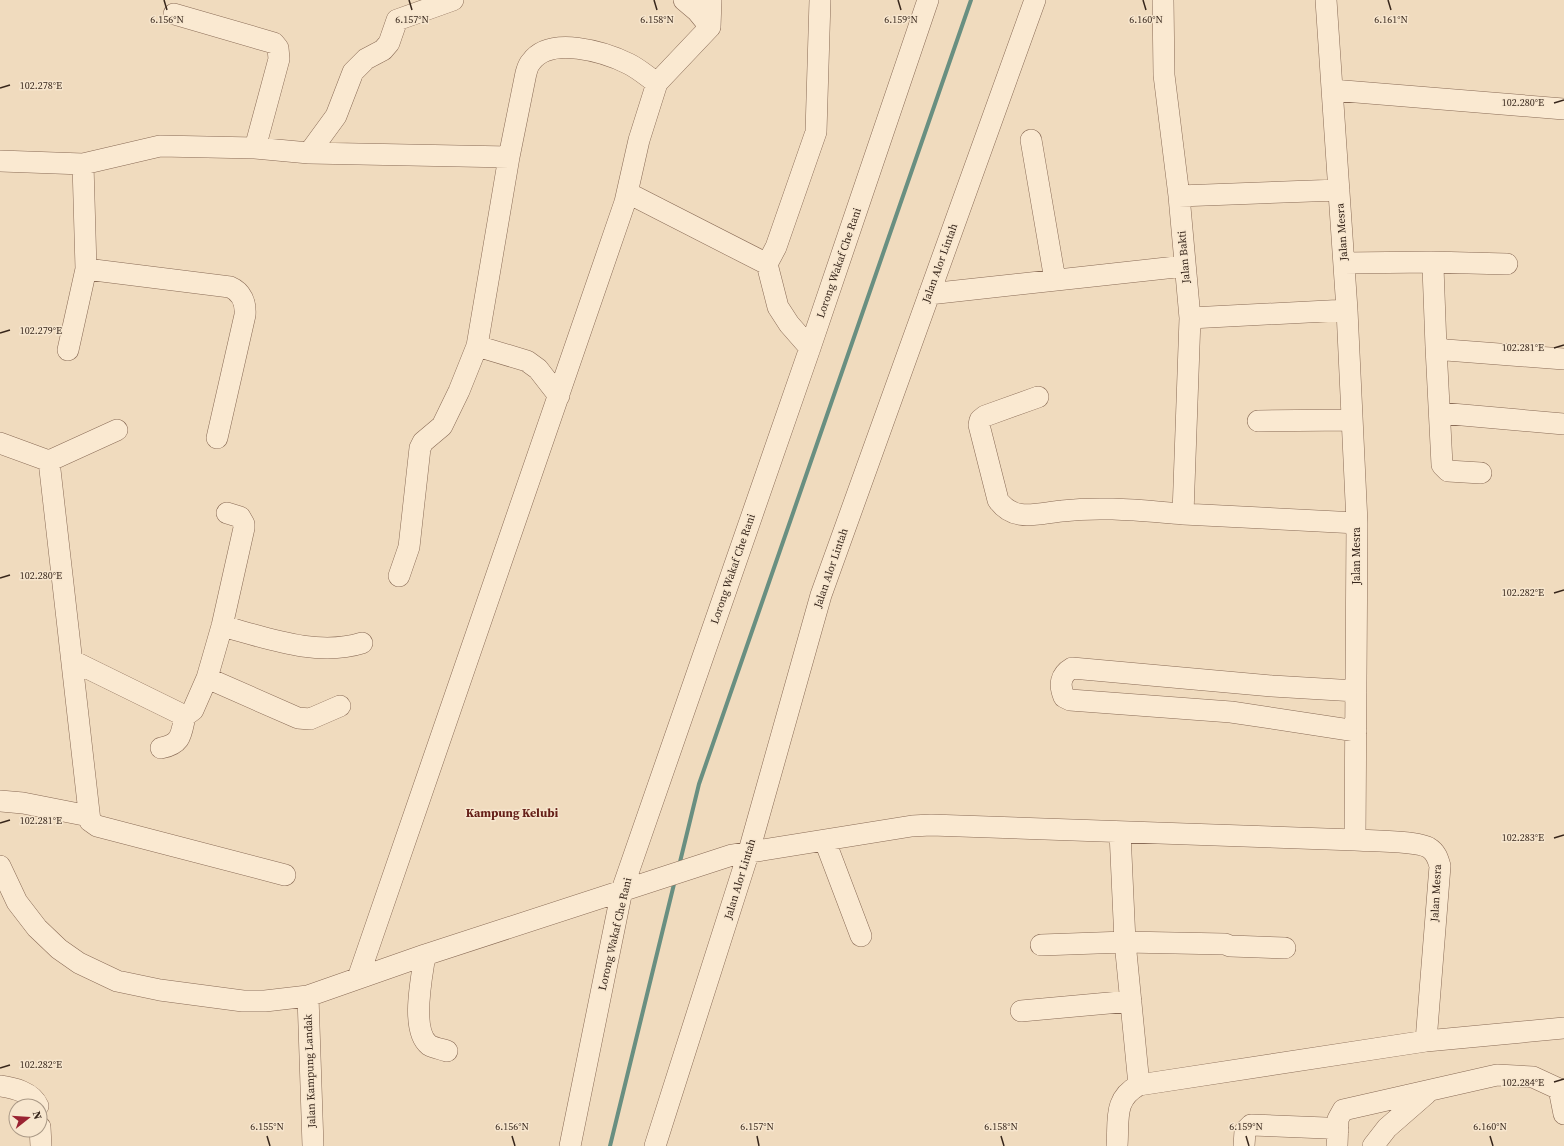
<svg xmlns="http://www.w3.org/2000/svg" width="1564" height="1146" viewBox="0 0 1564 1146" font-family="'Source Serif 4',serif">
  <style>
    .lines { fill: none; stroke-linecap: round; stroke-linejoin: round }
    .stream { stroke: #698f81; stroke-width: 4 }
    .minor-casing { stroke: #896b56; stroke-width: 22 }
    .minor { stroke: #fae9d1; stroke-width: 21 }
    .ticks { fill: none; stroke: #37261b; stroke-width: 1.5 }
    .labels { text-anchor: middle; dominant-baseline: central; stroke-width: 3; stroke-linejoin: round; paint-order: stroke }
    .street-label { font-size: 11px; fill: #37261b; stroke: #f7e6ce }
    .neighbourhood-label { font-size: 12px; font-weight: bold; fill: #662019; stroke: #f7e6ce }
    .ticks-label { font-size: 10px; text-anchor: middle; fill: #37261b; stroke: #f7e6ce; stroke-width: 3; stroke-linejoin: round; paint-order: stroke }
  </style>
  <rect width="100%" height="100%" fill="#f0dbbe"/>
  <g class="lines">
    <path class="stream" d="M679 866 699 784 971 0
      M610 1146 675 880"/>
    <defs>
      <path id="minor" d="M684 0 697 11 710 27
        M1163 0 1164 75 1179 196 1190 318 1183 514
        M1326 0 1347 310 1357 523 1355 840C1370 841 1419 841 1429 848 1436 852 1438 859 1440 866L1426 1041
        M174 14 274 43 278 48 279 59 255 148 309 153 336 116 353 72 366 59 383 50 389 43 397 20 453 0
        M1332 90 1564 109
        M1031 140 1055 280
        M309 153 509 157
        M0 161 83 164 160 146 255 148
        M83 164 86 269 230 287C242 292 246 303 245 315L217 438
        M628 193 767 264 776 247 816 132 820 0
        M1179 196 1339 190
        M1431 262 1433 267 1436 347 1446 350 1564 359
        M1344 263 1431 262 1507 264
        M767 264 778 307 789 324 810 348
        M929 294 1185 266
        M1190 318 1347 310
        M477 346 527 361 538 369 559 396
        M1436 347 1442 465 1448 471 1481 473
        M68 350 86 269
        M1038 397 985 416 980 420 979 425 998 500C1014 523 1038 513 1062 511 1103 506 1143 511 1183 514 1241 517 1299 520 1357 523
        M1440 413 1564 424
        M1258 421 1352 420
        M0 443 49 461 90 821 97 826 285 875
        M49 461 117 430
        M399 576 409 547 420 448 423 442 442 426 459 391 477 346 509 157 526 73C527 70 528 65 531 62 550 35 605 52 629 64 639 69 648 77 657 83
        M222 626C267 638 317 657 362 643
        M73 661 185 716 193 710 207 678 222 626 244 528V524L240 517 227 513
        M207 678 298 718 310 719 340 706
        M1356 691 1272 686 1072 668C1060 675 1059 685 1064 697L1070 700 1231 712 1356 731
        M161 748C182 744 181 734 185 716
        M0 801 23 803 89 816
        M1120 832 1125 942 1139 1085
        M825 841 861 936
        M0 866 17 902 37 928 59 949 79 963 117 981 160 990 243 1001H265L308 996 425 955 732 855 912 826 931 825 1355 840
        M1041 945 1125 942 1225 944 1230 946 1285 948
        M425 955C422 976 410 1030 429 1045 434 1048 441 1049 447 1051
        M358 978 625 202 639 140 657 83 710 27 711 0
        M308 996 313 1146
        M1021 1011 1131 1001
        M0 1086C14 1088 32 1092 38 1106
        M40 1127 41 1146
        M570 1146 622 890 810 348 928 0
        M655 1146 749 851 821 595 1035 0
        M1117 1146C1119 1120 1113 1099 1139 1085L1426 1041 1564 1028
        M1244 1146 1245 1131 1251 1125 1326 1128 1338 1130
        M1337 1146 1338 1119 1343 1110 1497 1075 1533 1077 1559 1089 1564 1114
        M1373 1146 1387 1128 1426 1094"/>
    </defs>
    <use href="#minor" class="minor-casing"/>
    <use href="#minor" class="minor"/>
  </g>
  <path class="ticks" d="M164 0 167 10M409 0 412 10M654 0 657 10M898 0 901 10M1143 0 1146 10M1388 0 1391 10M0 88 10 85M1554 103 1564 100M0 333 10 330M1554 348 1564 345M0 578 10 575M1554 593 1564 590M0 823 10 820M1554 838 1564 835M0 1068 10 1065M1554 1082 1564 1079M267 1136 270 1146M512 1136 515 1146M757 1136 759 1146M1001 1136 1004 1146M1246 1136 1249 1146M1490 1136 1493 1146"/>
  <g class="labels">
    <g class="street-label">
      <text transform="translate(1342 232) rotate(-94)">Jalan Mesra</text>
      <text transform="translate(1184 257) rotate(-95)">Jalan Bakti</text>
      <text transform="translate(839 263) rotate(-71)">Lorong Wakaf Che Rani</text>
      <text transform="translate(940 263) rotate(-70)">Jalan Alor Lintah</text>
      <text transform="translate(1356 556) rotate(-90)">Jalan Mesra</text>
      <text transform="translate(831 568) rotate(-71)">Jalan Alor Lintah</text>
      <text transform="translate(733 569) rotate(-71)">Lorong Wakaf Che Rani</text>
      <text transform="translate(740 879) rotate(-73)">Jalan Alor Lintah</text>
      <text transform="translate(1436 893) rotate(-87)">Jalan Mesra</text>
      <text transform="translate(615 934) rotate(-77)">Lorong Wakaf Che Rani</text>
      <text transform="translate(310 1071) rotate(-92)">Jalan Kampung Landak</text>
    </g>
    <g class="neighbourhood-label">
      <text x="512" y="813">Kampung Kelubi</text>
    </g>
  </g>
  <g class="ticks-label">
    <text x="167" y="23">6.156°N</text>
    <text x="412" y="23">6.157°N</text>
    <text x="657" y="23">6.158°N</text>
    <text x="901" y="23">6.159°N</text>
    <text x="1146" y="23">6.160°N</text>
    <text x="1391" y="23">6.161°N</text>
    <text x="41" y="89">102.278°E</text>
    <text x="1523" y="106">102.280°E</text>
    <text x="41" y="334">102.279°E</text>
    <text x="1523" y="351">102.281°E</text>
    <text x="41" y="579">102.280°E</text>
    <text x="1523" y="596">102.282°E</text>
    <text x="41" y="824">102.281°E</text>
    <text x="1523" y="841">102.283°E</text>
    <text x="41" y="1068">102.282°E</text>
    <text x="1523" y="1086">102.284°E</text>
    <text x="267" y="1130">6.155°N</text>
    <text x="512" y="1130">6.156°N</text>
    <text x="757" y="1130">6.157°N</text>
    <text x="1001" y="1130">6.158°N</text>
    <text x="1246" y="1130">6.159°N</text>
    <text x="1490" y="1130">6.160°N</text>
  </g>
  <g transform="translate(28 1118) rotate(73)"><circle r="19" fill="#f7e6ce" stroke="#aa9986"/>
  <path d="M0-3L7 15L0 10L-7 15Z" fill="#9a2332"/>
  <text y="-6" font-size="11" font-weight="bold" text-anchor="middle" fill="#37261b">N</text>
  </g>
</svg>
